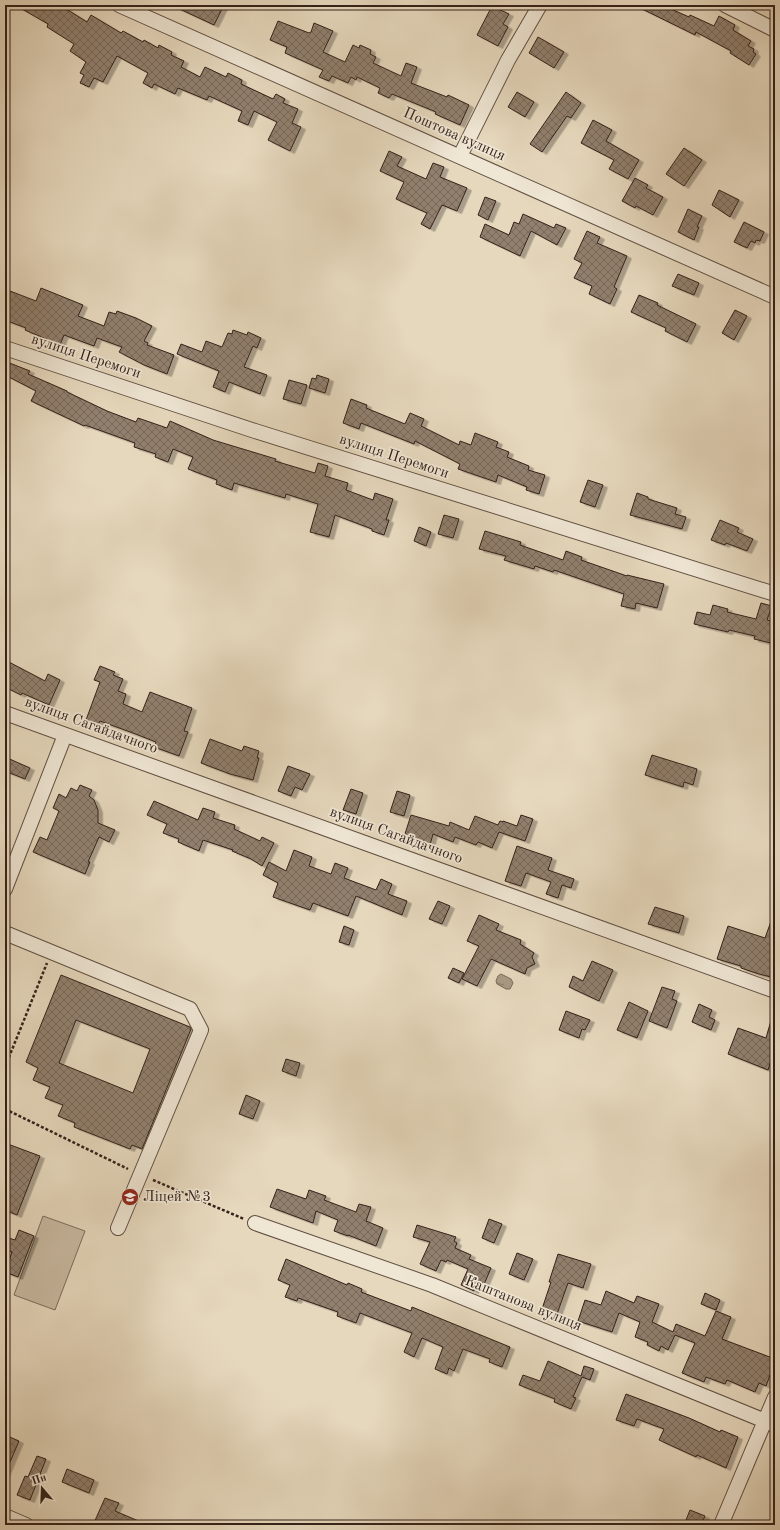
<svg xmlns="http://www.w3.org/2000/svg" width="780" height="1530" viewBox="0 0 780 1530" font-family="'Old Standard TT',serif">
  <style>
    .pitch { fill: #c8b9a1; stroke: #7e6d5d }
    .water { fill: url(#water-ripples); stroke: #7a6a5a }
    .building { fill: url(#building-cross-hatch); stroke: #342119; fill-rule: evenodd; filter: url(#shadow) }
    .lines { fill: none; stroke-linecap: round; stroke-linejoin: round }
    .minor-casing { stroke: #604f42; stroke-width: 16 }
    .path { stroke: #342119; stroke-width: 2.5; stroke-dasharray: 3 2; stroke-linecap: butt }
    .minor { stroke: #efe6d4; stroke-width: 14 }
    .labels { text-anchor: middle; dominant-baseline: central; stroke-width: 3.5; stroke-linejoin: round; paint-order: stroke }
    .street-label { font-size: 15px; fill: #342119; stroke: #efe6d4 }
    .poi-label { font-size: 15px; fill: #342119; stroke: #efe6d4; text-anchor: start }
  </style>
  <defs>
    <pattern id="water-ripples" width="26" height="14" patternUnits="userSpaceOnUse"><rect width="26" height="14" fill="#a99a85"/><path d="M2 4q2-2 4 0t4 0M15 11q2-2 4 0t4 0" fill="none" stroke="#8a7d6c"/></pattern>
    <pattern id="building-cross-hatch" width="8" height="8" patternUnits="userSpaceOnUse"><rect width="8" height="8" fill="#91806e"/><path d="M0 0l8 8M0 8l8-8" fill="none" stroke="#77685a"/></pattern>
    <filter id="shadow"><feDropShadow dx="4.5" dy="2.5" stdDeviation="0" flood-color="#0004"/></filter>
  </defs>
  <rect width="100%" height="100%" fill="#e6d8bd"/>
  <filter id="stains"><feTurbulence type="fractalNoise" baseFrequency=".005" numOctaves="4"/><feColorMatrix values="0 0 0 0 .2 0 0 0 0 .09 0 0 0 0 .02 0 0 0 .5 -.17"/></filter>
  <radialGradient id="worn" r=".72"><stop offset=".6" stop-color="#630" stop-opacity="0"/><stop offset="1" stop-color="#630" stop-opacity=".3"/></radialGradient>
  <path class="pitch" d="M43 1216 85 1231 55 1310 14 1295Z"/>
  <path class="water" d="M501 974 511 979 513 983 510 989H506L497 984 496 981 498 976Z"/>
  <path class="building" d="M15 5H60L87 22 91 15 121 33 123 31 143 42 144 40 158 48 159 45 172 52 171 55 184 61 181 67 200 77 205 67 226 77 228 73 242 80 241 84 273 99 276 94 285 99 283 103 298 109 292 123 301 127 290 151 268 140 277 122 254 111 248 125 238 121 242 111 209 96 207 100 178 88 175 94 154 84 152 88 143 83 148 73 117 56 103 82 94 78 89 87 80 83 84 75 80 73 86 62 70 51 74 44 47 27 48 24Z
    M171 5H224L214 25Z
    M634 5H662L689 17 690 15 714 26 719 16 735 25 733 30 751 41 748 46 754 49 753 52 756 54 749 65 730 53 731 51 696 32 695 35Z
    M492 6 509 14 503 24 508 27 498 46 477 35Z
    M278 21 309 33 311 32 314 23 333 31 323 52 345 62 353 45 359 48 360 45 371 50 370 54 376 57 373 63 401 76 406 63 417 67 411 83 447 97 448 95 469 105 460 125 435 114 436 112 392 94 389 98 378 93 380 88 357 77 356 80 351 77 348 83 332 76 329 81 319 77 323 70 285 53 287 47 270 40Z
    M538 37 564 52 554 68 529 53Z
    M517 92 534 102 525 117 508 107Z
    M566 92 581 103 571 118 567 116 542 152 530 144Z
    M593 120 612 130 606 141 639 160 628 179 609 169 614 160 581 143Z
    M684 148 702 160 684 186 666 174Z
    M389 151 402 157 397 166 426 179 433 163 444 167 440 177 467 188 457 211 442 205 430 229 421 224 427 213 396 199 404 182 380 171Z
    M635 178 648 185 646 188 663 197 653 215 636 206 635 208 622 201Z
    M719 190 739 200 730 217 712 205Z
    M485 197 496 201 488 220 478 215Z
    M688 209 702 216 697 227H699L694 240 678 232Z
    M523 214 554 228 556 224 566 228 557 245 531 231 520 256 480 237 485 224 509 235 514 222 519 224Z
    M744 222 764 232 760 241 756 240 755 243 751 241 747 248 734 242Z
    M587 231 600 237 597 243 627 256 614 287 617 289 610 304 589 294 592 286 574 278 582 263 574 259Z
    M678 274 699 283 694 295 672 286Z
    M41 288 83 305 78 316 104 326 109 312 116 314 117 311 136 318 152 326 144 341 148 343 147 345 174 355 167 374 144 365 119 352 122 347 97 338 94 346 64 335 60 345 25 330 26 328 5 320V305L10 291 36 301Z
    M639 295 658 303 657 305 696 324 687 342 665 331 666 328 631 312Z
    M735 310 747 316 734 340 722 333Z
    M233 330 247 335 248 332 261 338 257 348 253 346 244 367 267 375 260 394 229 382 225 392 213 387 219 371 177 354 181 344 202 352 206 341 222 347 228 333 232 334Z
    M7 362 30 371 28 374 67 391V392L107 411 136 422 138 418 167 428 170 421 213 440 276 459 275 461 315 473 318 463 328 466 325 476 348 483 346 490 373 500 375 493 393 499 386 520H389L384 535 372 531V529L335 515 329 537 310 532 318 504 286 494 285 498 234 483 232 490 216 484 217 480 188 469 193 457 173 449 168 462 155 457 156 454 134 447 135 443 85 425 84 426 31 401 36 391 5 375V368Z
    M317 375 329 379 325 393 309 388 312 378 316 379Z
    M289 380 307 385 301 404 283 399Z
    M351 399 367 405 366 408 405 424 410 413 424 419 421 426 459 445 460 441 471 445 475 433 498 442 496 447 509 452 507 457 529 466 528 470 545 475 539 494 526 490 527 487 498 475 496 482 458 469 460 464 415 441 414 444 361 423 359 429 343 423Z
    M588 480 603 485 595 507 580 502Z
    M637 493 648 497V499L677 508 675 514 686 517 682 529 630 515Z
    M444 515 459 519 453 538 438 534Z
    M720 520 739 528 737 532 753 539 747 551 726 543 725 545 711 540Z
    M419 527 431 532 426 546 414 541Z
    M485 531 521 542 520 545 563 560 566 551 582 557 581 560 627 576V575L664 584 657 608 636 603 635 609 621 606 624 594 554 570 553 572 535 566 534 569 504 560 506 556 479 549Z
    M761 603 772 606 767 620 774 622 772 631 775 632V644L754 639 755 636 729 630 728 632 694 624 697 612 710 615 713 605 728 609 727 612 756 619Z
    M5 660 45 681 48 674 60 680 49 705 22 693 21 695 5 687Z
    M100 666 115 672 113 675 123 679 118 691 126 694 123 704 142 712 150 692 192 708 184 731 188 732 179 756 154 747 156 742 133 733 100 721 98 725 86 720 100 682 94 680Z
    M210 739 242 751 244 746 259 751 257 758H259L253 780 230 774 201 763Z
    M652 755 697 769 693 785 684 782 683 787 645 775Z
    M5 757 30 768 25 779 5 771Z
    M288 766 310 774 302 790 295 787 291 796 278 791Z
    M80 785 92 790 89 796 94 800 98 810V823L115 830 109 842 99 837 88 862H90L85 874 33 852 40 837 47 840 59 811 53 808 59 794 66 798 71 788 77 791Z
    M351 789 363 793 356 814 343 810Z
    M397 791 410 795 404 816 390 812Z
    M154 801 198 820 203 808 215 812 213 818 235 825 234 829 260 841 262 837 274 843 262 866 251 859 232 851 233 850 203 840 199 851 178 842 179 839 163 833 167 824 147 815Z
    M411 815 449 826 450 822 469 830 475 816 498 825 500 821 503 822V821L517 826 521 815 533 819 525 841 499 832 492 848 478 842 476 845 455 837 453 842 433 834 430 845 404 837Z
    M517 846 552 858 548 870 574 879 571 888 562 885 558 898 546 894 551 882 526 873 521 886 505 881Z
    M294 850 312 857 309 866 331 874 335 863 348 868 344 878 376 890 381 879 392 884 388 894 407 901 402 915 356 896 348 916 313 903 310 910 273 897 278 883 263 875 269 862 286 871Z
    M438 901 450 906 442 924 429 919Z
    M655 907 684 916 679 933 648 924Z
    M774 913H775V978L759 974 741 968V966L717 959 728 926 765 938Z
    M479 915 499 924 496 930 521 940 520 944 534 953 532 957 535 964 527 968 525 974 491 959 477 986 462 979 479 946 467 941Z
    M344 926 354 930 349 945 339 942Z
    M592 961 613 970 599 1001 569 987 573 976 583 981Z
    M453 968 464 973 459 983 448 978Z
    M61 975 190 1027 191 1029 142 1149 132 1145 130 1149 74 1127 75 1123 58 1116 63 1105 45 1098 50 1087 33 1080 38 1068 26 1062ZM76 1020 150 1049 133 1093 59 1063Z
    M662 987 675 991 672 999 677 1001 667 1028 649 1021Z
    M629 1002 648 1011 637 1038 617 1030Z
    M699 1004 712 1010 709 1017 715 1020 711 1030 692 1022Z
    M566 1011 590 1020 585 1030 582 1029 579 1038 559 1030Z
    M772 1017H775V1056L773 1055 768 1070 728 1054 738 1028 766 1038Z
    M286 1059 300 1063 296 1076 282 1071Z
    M246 1095 260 1101 253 1119 239 1114Z
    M5 1143 40 1156 17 1215 5 1210Z
    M277 1189 306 1199 309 1190 326 1196 324 1200 356 1212 359 1204 371 1207 366 1221 383 1228 376 1246 348 1235V1236L334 1231 338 1220 316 1211 313 1223 270 1207Z
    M489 1219 502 1224 494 1243 482 1238Z
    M417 1225 456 1237 454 1241 457 1243 455 1248 471 1255 469 1259 491 1268 482 1289 476 1286 474 1291 461 1285 468 1269 447 1260 446 1262 441 1260 436 1271 420 1264 430 1242 413 1237Z
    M19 1230 34 1236 18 1277 5 1272 12 1252 5 1249 9 1238 15 1240Z
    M517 1253 533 1259 524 1280 509 1274Z
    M558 1254 591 1264 583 1288 568 1283 557 1314 542 1309 551 1282H549Z
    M286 1259 347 1285 348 1283 362 1289 361 1292 411 1311 412 1307 510 1347 502 1367 489 1362 490 1359 463 1349 454 1371 449 1368 447 1374 435 1369 443 1347 422 1338 414 1357 404 1352 412 1333 360 1313 356 1323 337 1316 338 1312 298 1298 297 1301 285 1297 290 1285 278 1280Z
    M606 1291 634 1303 637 1296 659 1304 652 1322 673 1332 676 1324 705 1336 716 1311 731 1317 722 1339 775 1359V1371L772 1370 766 1386 759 1383 755 1392 727 1380 725 1384 706 1377 704 1382 682 1373 695 1343 675 1335 668 1350 661 1346 659 1351 647 1345 648 1342 635 1337 640 1322 619 1313 612 1332 578 1321 585 1300 601 1305Z
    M705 1293 720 1300 716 1310 701 1304Z
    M548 1361 581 1376 584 1366 594 1369 590 1380 582 1377 573 1397 576 1398 571 1409 554 1402 555 1399 519 1385 523 1375 540 1381Z
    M626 1394 689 1418 720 1432 721 1430 738 1437 726 1468 697 1455 696 1457 659 1440 664 1429 637 1419 634 1426 616 1420Z
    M5 1435 19 1441 5 1474Z
    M37 1456 46 1459 30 1500 17 1495 25 1476 28 1477Z
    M67 1469 94 1480 89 1493 62 1482Z
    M105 1498 119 1503 115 1511 148 1525H120L111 1521 109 1525H93Z
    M690 1510 705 1516 701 1525H684Z"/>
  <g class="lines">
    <defs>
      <path id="minor" d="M119 5 775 297
        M725 5 775 30
        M460 156 508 60 540 5
        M5 348 255 431 775 594
        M5 713 775 991
        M5 889 65 735
        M5 933 190 1009 201 1030 118 1228
        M255 1223 432 1285 775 1425
        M5 1516 26 1525
        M721 1525 775 1397"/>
    </defs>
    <use href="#minor" class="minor-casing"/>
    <path class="path" d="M5 1067 47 963
      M5 1109 128 1169
      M153 1180 244 1219"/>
    <use href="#minor" class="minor"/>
  </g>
  <defs>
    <symbol id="school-disc" viewBox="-11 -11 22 22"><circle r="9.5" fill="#8f2418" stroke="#efe6d4"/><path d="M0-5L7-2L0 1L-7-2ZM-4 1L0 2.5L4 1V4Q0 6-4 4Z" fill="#fff"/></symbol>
  </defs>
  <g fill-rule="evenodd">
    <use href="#school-disc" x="120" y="1187" width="20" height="20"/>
  </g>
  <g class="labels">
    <g class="street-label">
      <text transform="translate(454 135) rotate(24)">Поштова вулиця</text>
      <text transform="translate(86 357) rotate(18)">вулиця Перемоги</text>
      <text transform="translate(394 457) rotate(18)">вулиця Перемоги</text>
      <text transform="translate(91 726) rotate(20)">вулиця Сагайдачного</text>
      <text transform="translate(396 836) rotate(20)">вулиця Сагайдачного</text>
      <text transform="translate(523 1304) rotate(22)">Каштанова вулиця</text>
    </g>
    <g class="poi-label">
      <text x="143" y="1197">Ліцей №3</text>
    </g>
  </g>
  <rect width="780" height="1530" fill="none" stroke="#e6d8bd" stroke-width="20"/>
  <rect x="6" y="6" width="768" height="1518" fill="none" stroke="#342119" stroke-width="2"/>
  <rect x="10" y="10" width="760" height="1510" fill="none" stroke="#342119"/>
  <g transform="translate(42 1488) rotate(341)" stroke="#efe6d4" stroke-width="3" paint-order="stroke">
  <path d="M0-3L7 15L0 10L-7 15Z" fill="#342119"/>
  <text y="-6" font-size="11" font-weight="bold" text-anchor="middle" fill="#342119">Пн</text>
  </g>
  <rect width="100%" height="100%" filter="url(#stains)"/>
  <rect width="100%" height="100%" fill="url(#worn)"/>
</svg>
